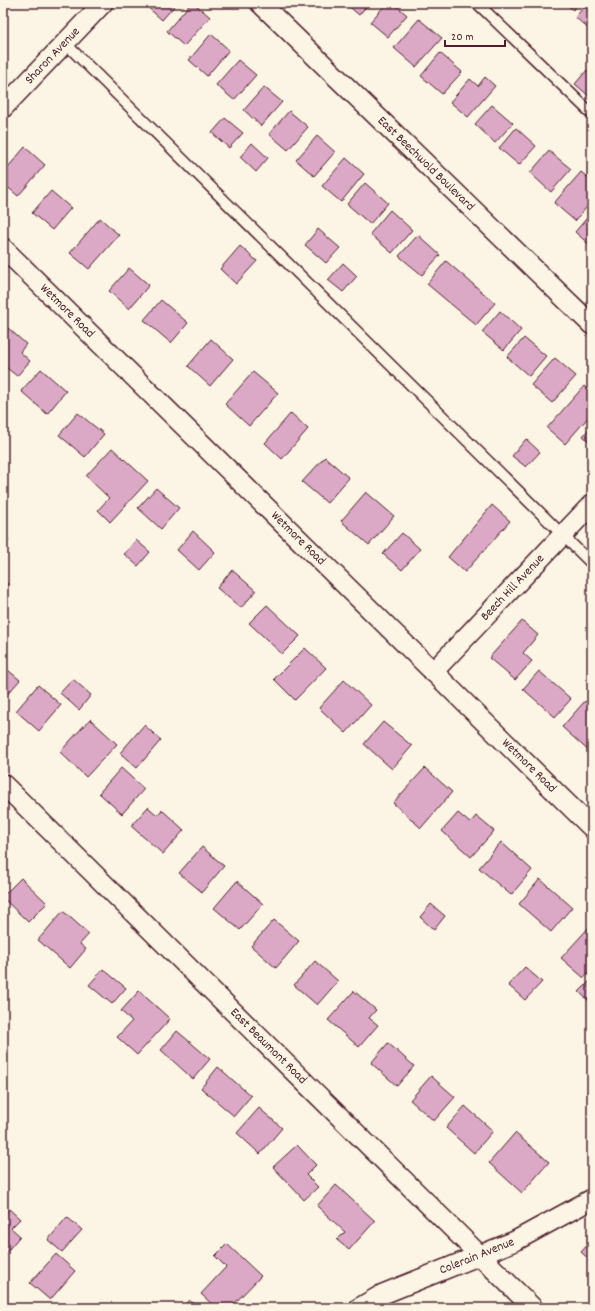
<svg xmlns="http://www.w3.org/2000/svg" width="595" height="1311" viewBox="0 0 595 1311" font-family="Dekko,sans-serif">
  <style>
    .building { fill: #dba9c6; stroke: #4a1f2b }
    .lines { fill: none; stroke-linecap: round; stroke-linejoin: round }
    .service-casing { stroke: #4a1f2b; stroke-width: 13 }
    .minor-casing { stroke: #4a1f2b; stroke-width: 22 }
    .service { stroke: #fcf5e5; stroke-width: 10 }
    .minor { stroke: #fcf5e5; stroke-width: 19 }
    .labels { text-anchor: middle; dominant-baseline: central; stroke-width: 3; stroke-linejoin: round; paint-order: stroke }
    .street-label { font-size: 13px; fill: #4a1f2b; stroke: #fcf5e5 }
  </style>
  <rect width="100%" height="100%" fill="#fcf5e5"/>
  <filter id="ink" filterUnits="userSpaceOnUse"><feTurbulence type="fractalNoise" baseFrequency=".025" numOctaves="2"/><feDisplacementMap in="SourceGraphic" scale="8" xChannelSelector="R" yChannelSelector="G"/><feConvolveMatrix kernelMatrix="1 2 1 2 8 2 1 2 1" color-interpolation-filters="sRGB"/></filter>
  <g filter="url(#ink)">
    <path class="building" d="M145 3H177L162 20 144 4Z
      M191 3H194L210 17 184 46 167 31Z
      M345 3H369L359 15Z
      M387 3H393L407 15 388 37 370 22Z
      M565 3H579L573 10Z
      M588 3H592V32L575 17Z
      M419 19 442 38 416 67 394 48Z
      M211 34 229 50 207 76 189 60Z
      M440 53 462 72 442 94 421 76Z
      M238 60 256 75 234 100 216 85Z
      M587 70 592 74V94L590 97 575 84Z
      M485 77 495 86 468 117 450 102 470 79 478 86Z
      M264 87 282 102 261 126 244 110Z
      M492 105 513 123 495 143 475 124Z
      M289 111 308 127 288 150 269 134Z
      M225 118 243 133 229 148 212 133Z
      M516 128 536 146 519 165 499 148Z
      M317 136 335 152 314 176 296 160Z
      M252 143 268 158 256 172 240 157Z
      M25 147 45 165 18 196 3 183V173Z
      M549 151 571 169 551 192 530 173Z
      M346 158 364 174 341 202 322 186Z
      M581 172 592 181V201L575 221 554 203Z
      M365 183 388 203 370 224 347 204Z
      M51 191 71 208 52 230 32 213Z
      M390 210 412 230 392 253 370 234Z
      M592 212V247L575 232Z
      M100 218 119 235 89 269 70 253Z
      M318 229 340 248 326 263 305 245Z
      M418 235 440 255 422 275 399 256Z
      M240 246 257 261 236 284 220 269Z
      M446 261 495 303 476 325 427 284Z
      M343 263 357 276 343 292 328 280Z
      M129 268 149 285 129 309 109 291Z
      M161 300 188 323 171 343 144 320Z
      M500 311 521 330 504 350 482 332Z
      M8 328 26 344 20 352 30 361 17 376 3 365V334Z
      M524 338 546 356 529 376 507 357Z
      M211 339 233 359 210 386 188 366Z
      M555 358 576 376 552 403 531 385Z
      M41 369 66 391 47 414 21 391Z
      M253 372 278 393 249 426 225 404Z
      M584 386 592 393V413L565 444 547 428Z
      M78 413 104 434 85 457 59 435Z
      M291 413 308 429 282 459 265 443Z
      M592 425V444L583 436Z
      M526 439 540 452 526 467 512 456Z
      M112 448 148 481 110 522 98 510 109 498 86 476Z
      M325 457 349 478 327 503 302 482Z
      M156 488 179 508 161 529 138 508Z
      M366 492 394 516 369 545 341 521Z
      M492 505 510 521 465 572 448 557Z
      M193 531 215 552 199 570 177 550Z
      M402 533 420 549 402 570 383 554Z
      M3 535 9 540 3 547Z
      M136 540 150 552 138 566 124 554Z
      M232 570 256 591 241 608 217 588Z
      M3 580 8 584 3 590Z
      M267 605 300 636 282 654 249 623Z
      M522 621 538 635 523 653 532 661 515 680 489 658Z
      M305 648 326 668 295 700 274 679Z
      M3 666 20 680 4 698 3 697Z
      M539 671 571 699 555 717 523 689Z
      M73 679 91 695 79 710 60 693Z
      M344 680 371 705 346 733 319 708Z
      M38 685 61 705 39 731 16 711Z
      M585 701 592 707V754L562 727Z
      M90 719 117 744 86 777 60 752Z
      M383 722 412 746 392 769 364 744Z
      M144 725 161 740 137 768 120 753Z
      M121 768 144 789 122 814 99 793Z
      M425 768 452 792 421 828 393 803Z
      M148 807 157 815 162 810 184 830 163 854 131 826Z
      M458 813 470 823 476 816 494 831 471 857 442 831Z
      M501 842 532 870 511 895 479 868Z
      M202 847 224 866 202 892 179 873Z
      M21 878 47 903 28 922 3 898V896Z
      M540 879 572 907 551 932 519 904Z
      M237 881 263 904 240 930 214 908Z
      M431 904 445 916 434 930 420 917Z
      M63 911 89 934 80 944 86 949 70 968 38 940Z
      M274 920 299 941 276 968 251 946Z
      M592 924V968L584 978 561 958Z
      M315 961 338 981 317 1005 294 985Z
      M525 967 542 982 525 1000 508 985Z
      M103 969 126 988 112 1004 89 985Z
      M592 979V1000L590 1002 579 992Z
      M139 991 170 1019 137 1055 117 1037 132 1021 121 1011Z
      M354 991 376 1010 369 1018 378 1025 359 1047 328 1020Z
      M177 1031 210 1059 193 1079 161 1050Z
      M388 1043 414 1066 397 1086 371 1063Z
      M218 1067 251 1096 234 1116 201 1088Z
      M431 1076 455 1097 434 1121 410 1100Z
      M465 1106 493 1131 474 1153 446 1128Z
      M259 1108 282 1128 260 1154 237 1133Z
      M515 1133 549 1162 522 1193 489 1163Z
      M297 1145 316 1165 306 1175 318 1187 304 1200 273 1167Z
      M336 1185 375 1221 349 1250 337 1240 345 1232 317 1206Z
      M9 1209 20 1219 11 1228 20 1236 4 1255 3 1216Z
      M67 1217 82 1230 62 1252 48 1240Z
      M592 1240V1262L581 1252Z
      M227 1244 261 1276 230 1308H216L201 1294 226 1267 215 1256Z
      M56 1254 75 1271 50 1300 30 1283Z
      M189 1300 198 1308H182Z"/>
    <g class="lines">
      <defs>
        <path id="service" d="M477 3 592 114
          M65 43 592 564"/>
        <g id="minor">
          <path id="s1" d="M260 3 592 325"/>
          <path id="s2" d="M3 108 103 3"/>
          <path id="s3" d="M3 248 592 828"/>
          <path id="s4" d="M433 672 592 504"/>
          <path id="s5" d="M3 784 533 1308"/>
          <path id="s6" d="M359 1308 383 1294 515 1241 592 1199"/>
        </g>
      </defs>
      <use href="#service" class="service-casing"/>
      <use href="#minor" class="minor-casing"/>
      <use href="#service" class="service"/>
      <use href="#minor" class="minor"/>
    </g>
  </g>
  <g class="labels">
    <g class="street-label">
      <text stroke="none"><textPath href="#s2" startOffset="72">Sharon Avenue</textPath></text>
      <text stroke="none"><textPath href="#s1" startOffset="231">East Beechwold Boulevard</textPath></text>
      <text stroke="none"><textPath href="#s3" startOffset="90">Wetmore Road</textPath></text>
      <text stroke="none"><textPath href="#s3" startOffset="414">Wetmore Road</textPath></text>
      <text stroke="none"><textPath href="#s4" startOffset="116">Beech Hill Avenue</textPath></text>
      <text stroke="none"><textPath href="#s3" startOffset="738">Wetmore Road</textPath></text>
      <text stroke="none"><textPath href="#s5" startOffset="373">East Beaumont Road</textPath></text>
      <text stroke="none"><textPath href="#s6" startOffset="129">Colerain Avenue</textPath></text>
    </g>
  </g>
  <rect width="595" height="1311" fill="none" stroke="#fcf5e5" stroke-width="16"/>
  <rect x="8" y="8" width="579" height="1295" fill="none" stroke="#4a1f2b" stroke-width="1.5" filter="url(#ink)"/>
  <path d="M445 40v6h60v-6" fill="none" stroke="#4a1f2b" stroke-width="2"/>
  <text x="451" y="40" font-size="12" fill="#4a1f2b" stroke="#fcf5e5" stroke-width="3" paint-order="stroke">20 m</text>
</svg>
